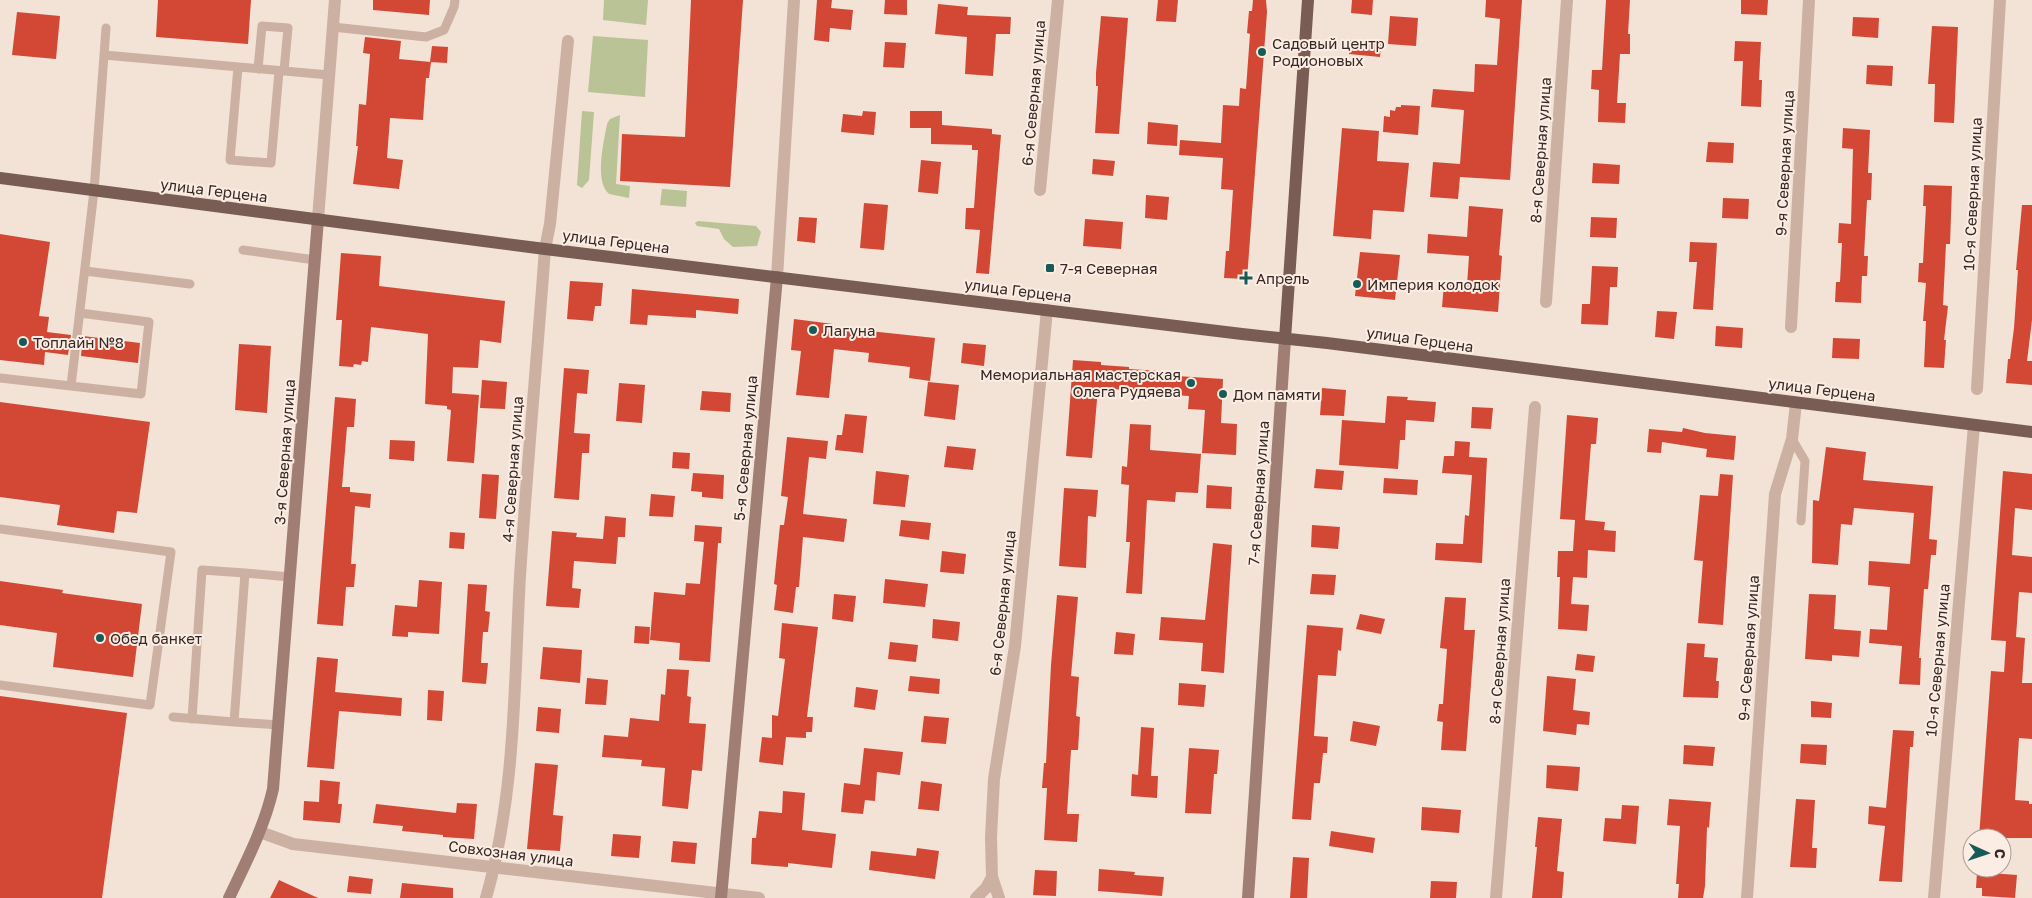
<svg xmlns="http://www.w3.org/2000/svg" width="2032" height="898" viewBox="0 0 2032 898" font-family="'Golos Text',sans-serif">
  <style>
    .green { fill: #b9c395 }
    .building { fill: #d24835 }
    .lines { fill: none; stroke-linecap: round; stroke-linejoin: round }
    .lane { stroke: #ccb0a1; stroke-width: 9 }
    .street { stroke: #ccb0a1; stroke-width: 12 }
    .secondary { stroke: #a07e73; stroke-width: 12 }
    .primary { stroke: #795c54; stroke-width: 12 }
    .poi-dot { fill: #175b57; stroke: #fbede3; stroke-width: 2 }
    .labels { text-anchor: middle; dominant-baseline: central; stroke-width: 4; stroke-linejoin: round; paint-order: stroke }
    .poi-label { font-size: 15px; fill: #362825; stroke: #fbede3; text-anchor: start }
    .street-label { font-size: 15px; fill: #362825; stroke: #fbede3 }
  </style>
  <rect width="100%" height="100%" fill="#f3e2d6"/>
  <path class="green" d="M604 0H648L646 25 603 20Z
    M593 36 648 40 645 97 588 92Z
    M582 111 594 112 589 180 582 188 577 185Z
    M620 115 616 184 630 186 629 198 609 194C594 181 604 141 607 124L610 119Z
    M662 189 687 191 686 207 660 205Z
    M698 221 756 226 761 232 757 246 733 247 724 239 719 229 697 226 695 223Z"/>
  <path class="building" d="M158 0H251L248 44 156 37Z
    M373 0H430L429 15 373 10Z
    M691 0H743L730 187 620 181 622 134 685 137Z
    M817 0H832L831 8 853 10 851 30 830 28 829 42 814 40Z
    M885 0H907V15L884 14Z
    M1158 0H1178L1176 22 1156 21Z
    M1253 0H1266L1267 12 1247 279 1224 278 1226 251H1229L1233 190 1221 189 1223 158 1179 155 1180 140 1221 143 1223 105 1239 106 1240 88 1246 89 1250 34 1247 33 1249 11H1252Z
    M1352 0H1373L1372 15 1351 13Z
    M1486 0H1522L1510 180 1460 177 1458 199 1430 197 1433 162 1460 164 1464 110 1431 107 1433 89 1474 92 1475 64 1497 65 1500 19 1485 17Z
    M1606 0H1630L1628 34H1630V54H1620L1617 103H1626L1625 123 1598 122 1599 90 1591 89 1592 70H1602Z
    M1741 0H1768L1767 15 1741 14Z
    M938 4 968 7 967 15 1011 17 1010 34H996L993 76 965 74 967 37 935 34Z
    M17 12 60 16 56 59 12 55Z
    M1101 16 1128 18 1119 134 1095 133 1098 86H1096V73Z
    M1390 16 1418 18 1416 46 1388 44Z
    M1853 17 1879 18 1878 38 1852 36Z
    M1932 26 1958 27 1954 123 1934 122 1935 84H1928Z
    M365 37 401 41 399 59 431 62 429 78H426L423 120 390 118 387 158 403 160 399 189 353 184 358 146H356L359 104 366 105 370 54 363 53Z
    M1350 40 1381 42 1380 57 1349 54Z
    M1735 41 1761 42 1759 80H1762L1761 107 1741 106 1743 61H1734Z
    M885 42 906 43 904 68 883 67Z
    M432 46 448 47 447 63 430 62Z
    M1867 65 1893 66 1892 86 1866 84Z
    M1401 105 1420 106 1418 135 1383 132 1384 116 1390 117V110L1395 111 1396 107H1401Z
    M863 111 876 112 874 135 841 132 843 114 862 116Z
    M910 111H942V125L992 129V134L1001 135 989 274 976 273 980 230 965 229 966 208H974L978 150H972V145L931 144V128H910Z
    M1148 122 1178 125 1177 146 1147 144Z
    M1342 128 1379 131 1377 161 1409 163 1404 212 1373 210 1371 239 1333 236Z
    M1843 128 1870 130 1868 173H1872L1871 200H1867L1864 256H1868L1867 276H1862L1861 303 1835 302 1836 282H1840L1842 243H1838L1839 223 1851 224 1853 149 1842 148Z
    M1708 142 1734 143 1733 163 1706 162Z
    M1093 159 1115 161 1113 176 1092 174Z
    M921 160 941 162 938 194 918 192Z
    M1593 163 1620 165 1619 184 1592 183Z
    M1924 185 1952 186 1950 244H1946L1943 305 1948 306 1944 340H1946L1944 368 1924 367 1926 321H1923L1926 283 1918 282 1919 263H1923L1926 206H1923Z
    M1146 195 1169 197 1167 220 1145 218Z
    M1723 198 1749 199 1748 219 1722 218Z
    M864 203 888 205 884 250 860 248Z
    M2022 205H2032V320L2027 361H2032V385L2006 383 2008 359H2010L2014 328 2018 270H2016Z
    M1469 206 1503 209 1499 255 1502 256 1498 312 1442 307 1444 284 1467 285 1469 256 1427 253 1428 234 1467 237Z
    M799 217 817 218 815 243 797 241Z
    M1591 217 1617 218 1616 238 1590 237Z
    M1085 219 1123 222 1121 249 1083 246Z
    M0 234 50 242 39 316 49 317 47 332 71 335 68 355 45 352 44 365 0 360Z
    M1690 242 1717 243 1713 310 1693 309 1697 262H1689Z
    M1360 252 1400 255 1395 300 1355 296Z
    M341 253 381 256 379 286 505 301 501 343 480 340 478 368 453 367 452 393 479 395 474 463 447 461 451 410 447 409V406L425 404 428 334 371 327 368 362 362 361 361 365 354 364 353 367 339 366 342 320H336Z
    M1592 266 1618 267 1617 287H1610L1608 325 1581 324 1582 304H1590Z
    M570 281 603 283 601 306H595L593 321 567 319Z
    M632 289 739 299 738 314 696 310V318L648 315 647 325 630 324Z
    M1657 311 1677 312 1674 339 1655 337Z
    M794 319 833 324 832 327 935 338 930 381 909 378 910 367 868 362 869 353 834 349 829 398 796 395 801 351 791 350Z
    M1716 326 1743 328 1742 348 1715 346Z
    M83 336 140 343 138 363 81 356Z
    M1833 338 1860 339 1859 359 1832 358Z
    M963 343 986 345 984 366 961 363Z
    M239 344 271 346 267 413 235 410Z
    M1073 360 1101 362V365L1129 367V369L1177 372V376L1223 379 1221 423 1237 424 1236 455 1202 453 1205 410 1188 409 1189 396 1140 393V391L1099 388H1098L1092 458 1066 456Z
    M564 368 589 370 587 394 577 393 574 433 590 434 589 453H582L579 500 554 498Z
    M482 380 507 382 505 409 480 408Z
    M928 382 959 385 955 420 924 416Z
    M619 383 645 385 642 423 616 421Z
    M1322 388 1346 390 1344 416 1320 415Z
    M702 391 731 393 730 412 700 410Z
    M1387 396 1408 397 1407 400 1436 402 1434 422 1406 420 1405 440H1400L1398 469 1339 465 1342 420 1385 423Z
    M335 397 356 399 354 427H347L342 487H350V492L371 494 370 508 355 506 351 564H356L354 587H346L343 626 317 624Z
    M0 402 150 422 137 513 117 511 114 533 57 525 60 505 0 497Z
    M1472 407 1493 408 1491 429 1471 428Z
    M845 414 867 416 863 453 835 450 837 435H842Z
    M1567 415 1598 418 1596 444H1591L1585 520 1605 522 1604 530 1616 531 1615 552 1588 550 1587 578 1573 577 1571 604 1589 605 1587 631 1558 629 1560 577H1557L1558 551H1573L1575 520 1560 519Z
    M1130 424 1151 425 1150 450 1201 454 1198 493 1176 492 1175 502 1147 500 1142 594 1126 593 1130 542H1126L1129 485 1121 484 1122 466 1127 467Z
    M1683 428 1705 433 1736 436 1734 460 1706 457 1707 449 1662 442 1661 453 1647 452 1649 429 1682 432Z
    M787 437 828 441 826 459 809 457 803 514 847 519 844 542 803 537 799 587H796L793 613 774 610 777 585 774 584 780 525H784L788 497 781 496Z
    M390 440 415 441 414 461 389 459Z
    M1455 441 1470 442 1469 457 1487 458 1482 563 1435 560 1436 543 1463 544 1465 515 1469 516 1472 475 1442 473 1444 456H1454Z
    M947 446 976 449 973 470 944 467Z
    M1826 447 1866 452 1863 480 1933 486 1929 539 1937 540 1936 555H1931L1928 589H1924L1919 658H1921L1920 685 1899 684 1902 646 1869 643 1870 629 1887 630 1890 587 1868 585 1869 561 1910 564 1914 513 1854 508 1852 525 1841 524 1838 565 1812 563 1813 500 1819 501Z
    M673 452 690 453 689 469 672 468Z
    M1316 469 1344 471 1342 490 1314 488Z
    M876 471 909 475 905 507 873 504Z
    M2003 471 2032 474V510L2015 508 2012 555 2032 557V593L2019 592 2016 637 2025 638 2022 683H2032V739L2019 738 2015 800 2029 801V804H2032V838H1979L1991 671 2004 672 2006 641 1991 640Z
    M693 473 724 475 723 499 702 497V492L691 491Z
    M482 474 499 475 496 519 479 518Z
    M1720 474 1733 475 1723 625 1698 623 1703 561 1694 560 1700 495 1718 496Z
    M1384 478 1418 480 1417 495 1383 493Z
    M1207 485 1232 487 1231 509 1206 508Z
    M1064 488 1098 490 1096 517 1088 516 1086 568 1059 566Z
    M651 494 675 496 673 517 649 516Z
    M605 516 626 518 625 537H618L616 564 574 561 572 588 581 589 579 608 546 606 552 531 577 533 576 537 603 539Z
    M901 520 931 523 929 540 899 536Z
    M695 525 722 527 721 543H718L710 662 679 660 680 643 650 640 654 592 685 595 686 583 700 584 704 542 694 541Z
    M1312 525 1340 527 1338 549 1311 547Z
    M450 532 465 533 464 549 449 548Z
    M1213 543 1232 545 1224 673 1201 671 1203 643 1159 640 1161 617 1205 620Z
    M942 551 966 554 964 574 940 572Z
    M1312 574 1336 575 1334 595 1310 594Z
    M885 579 928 584 925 607 883 603Z
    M419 580 442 582 439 634 408 632V637L392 636 395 605 417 607Z
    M0 581 63 590 62 593 142 604 133 677 53 667 57 633 0 625Z
    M468 584 487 585 485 611 490 612 488 632H483L481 663H488L486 684 462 682Z
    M834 594 856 596 853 622 832 619Z
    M1809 594 1836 595 1834 629 1861 631 1859 657 1832 655V661L1805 659Z
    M1057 595 1078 597 1071 676 1079 677 1076 716 1080 717 1078 750H1071L1067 814H1079L1077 842 1044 840 1047 788H1042L1044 763H1046L1051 665Z
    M1445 597 1466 598 1464 630H1475L1466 751 1441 750 1443 722 1437 721 1439 704H1443L1447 649 1440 648Z
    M1360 614 1385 619 1381 634 1356 629Z
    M933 619 960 622 958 641 932 638Z
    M782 623 818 627 807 717H813L812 732H806V738L786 737 783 765 759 762 762 737 772 738V715L778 716 785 659 779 658Z
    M1307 625 1343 628 1341 651 1338 650 1336 676 1318 675 1314 736 1328 737 1327 753H1323L1320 783H1314L1311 820 1292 819Z
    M635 626 650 627 649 644 634 643Z
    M1116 632 1135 634 1133 655 1114 654Z
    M890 642 918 645 916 662 888 659Z
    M1687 643 1705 644 1704 657 1718 658 1716 681H1719L1718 698 1683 697Z
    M543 647 582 650 580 683 540 679Z
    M1577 654 1595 656 1593 672 1575 670Z
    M317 657 338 659 335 692 402 698 401 716 339 711 334 769 307 767Z
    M667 669 689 670 687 696 691 697 689 723 706 724 702 771 692 770 688 809 662 806 665 768 641 766 642 760 602 757 604 735 628 737 630 718 659 721 661 694 665 695Z
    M910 676 940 679 939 694 908 691Z
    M1547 676 1576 679 1573 710 1590 712 1589 725 1577 724 1576 735 1543 731Z
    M587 678 608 680 606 705 585 704Z
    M1179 683 1206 685 1204 707 1178 705Z
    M856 687 878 690 875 710 854 707Z
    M428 690 444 691 442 721 427 720Z
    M0 696 127 713 102 898H0Z
    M1811 701 1832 703 1831 718 1811 717Z
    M538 707 561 709 559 733 536 731Z
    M924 716 949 718 946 744 921 742Z
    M1353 721 1380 726 1376 746 1350 741Z
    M1141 727 1154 728 1151 776H1158L1157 798 1131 796 1132 774 1138 775Z
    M1893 730 1914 731 1913 747H1910L1902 882 1879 881 1885 826 1868 824 1869 806 1886 808Z
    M1801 744 1827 745 1826 765 1800 763Z
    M1684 745 1715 747 1713 766 1683 764Z
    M864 748 903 752 900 775 877 772 875 801 865 800 863 814 841 812 844 783 860 785Z
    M1189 748 1219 750 1217 774H1214L1211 814 1185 813Z
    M535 763 558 765 553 815 563 816 560 851 527 849Z
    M1547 765 1580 767 1578 791 1546 788Z
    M320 780 340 782 338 804H342L340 823 303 820 304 801 319 802Z
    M921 781 942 784 939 811 918 809Z
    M783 791 805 793 802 830 836 834 832 868 788 863V867L751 864 752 838H756L759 811 782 813Z
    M1669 799 1711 802 1709 828 1707 827 1705 886 1703 898H1678L1679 884H1676L1680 826 1667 825Z
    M1796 799 1815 800 1812 848H1817L1816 868 1790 867Z
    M457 803 477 804 474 839 443 837V835L402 831 403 826 373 823 376 804 456 813Z
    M1622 805 1639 806 1636 844 1603 841 1605 818 1621 819Z
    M1422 807 1461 810 1459 833 1421 830Z
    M1538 817 1562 819 1557 871 1564 872 1562 898H1532L1537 847H1535Z
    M1331 831 1375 838 1373 853 1329 846Z
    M613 834 641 836 639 858 611 856Z
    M673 841 697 843 695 864 671 862Z
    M917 848 939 851 935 879 869 870 871 851 916 856Z
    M1293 857 1309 858 1307 898H1290Z
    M1099 869 1135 872 1134 875 1164 877 1162 896 1098 891Z
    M1035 870 1057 871 1056 896 1033 895Z
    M1977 872 2017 875 2015 898 1982 896V888H1976Z
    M349 876 373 879 371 894 347 892Z
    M279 880 318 898H270Z
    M1431 881 1457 882 1456 898H1430Z
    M402 883 453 888V898H400Z"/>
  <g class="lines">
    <path class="lane" d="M333 27 426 37 444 30 454 7 455 0
      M104 55 329 75
      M238 67 230 160 271 163 279 71
      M258 69 262 26 288 28 284 71
      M243 250 315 260
      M85 271 190 284
      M0 378 71 386 94 191 106 28
      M71 386 141 394 149 322 80 313
      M1792 439 1805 461 1801 521
      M0 529 171 552 150 705 0 685
      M173 717 234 722
      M192 719 202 570 245 573
      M279 725 234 722 245 573 290 577"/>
    <path class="street" d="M1040 190 1058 0
      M318 219 335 0
      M777 277 794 0
      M1546 302 1567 0
      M1791 327 1809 0
      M1977 389 2000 0
      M260 832 293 844 759 898
      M486 898C516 793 514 684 520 576 527 467 537 358 545 249L550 224 568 41
      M976 898 986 888 992 877
      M999 898 992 877 991 837 994 779 1015 646 1047 310
      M1496 898 1535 407
      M1747 898 1775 494 1792 439 1796 403
      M1934 898 1974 425"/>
    <path class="secondary" d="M229 898C246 862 264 828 273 789L318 219
      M721 898 777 277
      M1248 898 1285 339"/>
    <path class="primary" d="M0 178 545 249 1242 334 1327 343 2032 432
      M1285 339 1308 0"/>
  </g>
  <g class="poi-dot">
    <circle cx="1262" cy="52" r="5"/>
    <rect x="1045" y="263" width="10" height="10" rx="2.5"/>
    <path d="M1243.5 270.5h5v5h5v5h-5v5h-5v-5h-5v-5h5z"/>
    <circle cx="1357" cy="284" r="5"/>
    <circle cx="813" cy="330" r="5"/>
    <circle cx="23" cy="342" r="5"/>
    <circle cx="1191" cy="383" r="5"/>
    <circle cx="1223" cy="394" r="5"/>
    <circle cx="100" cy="638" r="5"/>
  </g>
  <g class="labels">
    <g class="poi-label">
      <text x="1272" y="43">Садовый центр<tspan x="1272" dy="17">Родионовых</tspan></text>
      <text x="1060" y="268">7-я Северная</text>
      <text x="1256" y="278">Апрель</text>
      <text x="1367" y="284">Империя колодок</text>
      <text x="823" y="330">Лагуна</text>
      <text x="33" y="342">Топлайн №8</text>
      <text x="1181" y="374" text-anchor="end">Мемориальная мастерская<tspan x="1181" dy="17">Олега Рудяева</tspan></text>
      <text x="1233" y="394">Дом памяти</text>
      <text x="110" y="638">Обед банкет</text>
    </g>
    <g class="street-label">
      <text transform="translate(1033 93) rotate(-85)">6-я Северная улица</text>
      <text transform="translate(1540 150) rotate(-86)">8-я Северная улица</text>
      <text transform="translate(1784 163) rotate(-87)">9-я Северная улица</text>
      <text transform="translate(214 190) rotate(7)">улица Герцена</text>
      <text transform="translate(1972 194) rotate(-87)">10-я Северная улица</text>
      <text transform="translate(616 241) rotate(7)">улица Герцена</text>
      <text transform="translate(1018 290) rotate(7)">улица Герцена</text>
      <text transform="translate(1420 339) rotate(8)">улица Герцена</text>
      <text transform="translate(1822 389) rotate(7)">улица Герцена</text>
      <text transform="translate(745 448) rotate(-85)">5-я Северная улица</text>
      <text transform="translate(284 452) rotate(-86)">3-я Северная улица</text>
      <text transform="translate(512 469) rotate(-86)">4-я Северная улица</text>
      <text transform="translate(1258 493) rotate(-86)">7-я Северная улица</text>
      <text transform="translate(1002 603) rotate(-84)">6-я Северная улица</text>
      <text transform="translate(1748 648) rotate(-86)">9-я Северная улица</text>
      <text transform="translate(1499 651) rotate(-86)">8-я Северная улица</text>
      <text transform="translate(1937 660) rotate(-85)">10-я Северная улица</text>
      <text transform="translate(511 853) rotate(7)">Совхозная улица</text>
    </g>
  </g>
  <g transform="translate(1987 853) rotate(93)"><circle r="24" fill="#fbede3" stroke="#ac9e97"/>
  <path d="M0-4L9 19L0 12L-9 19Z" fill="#175b57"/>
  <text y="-8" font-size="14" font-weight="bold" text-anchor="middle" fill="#362825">С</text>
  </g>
</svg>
